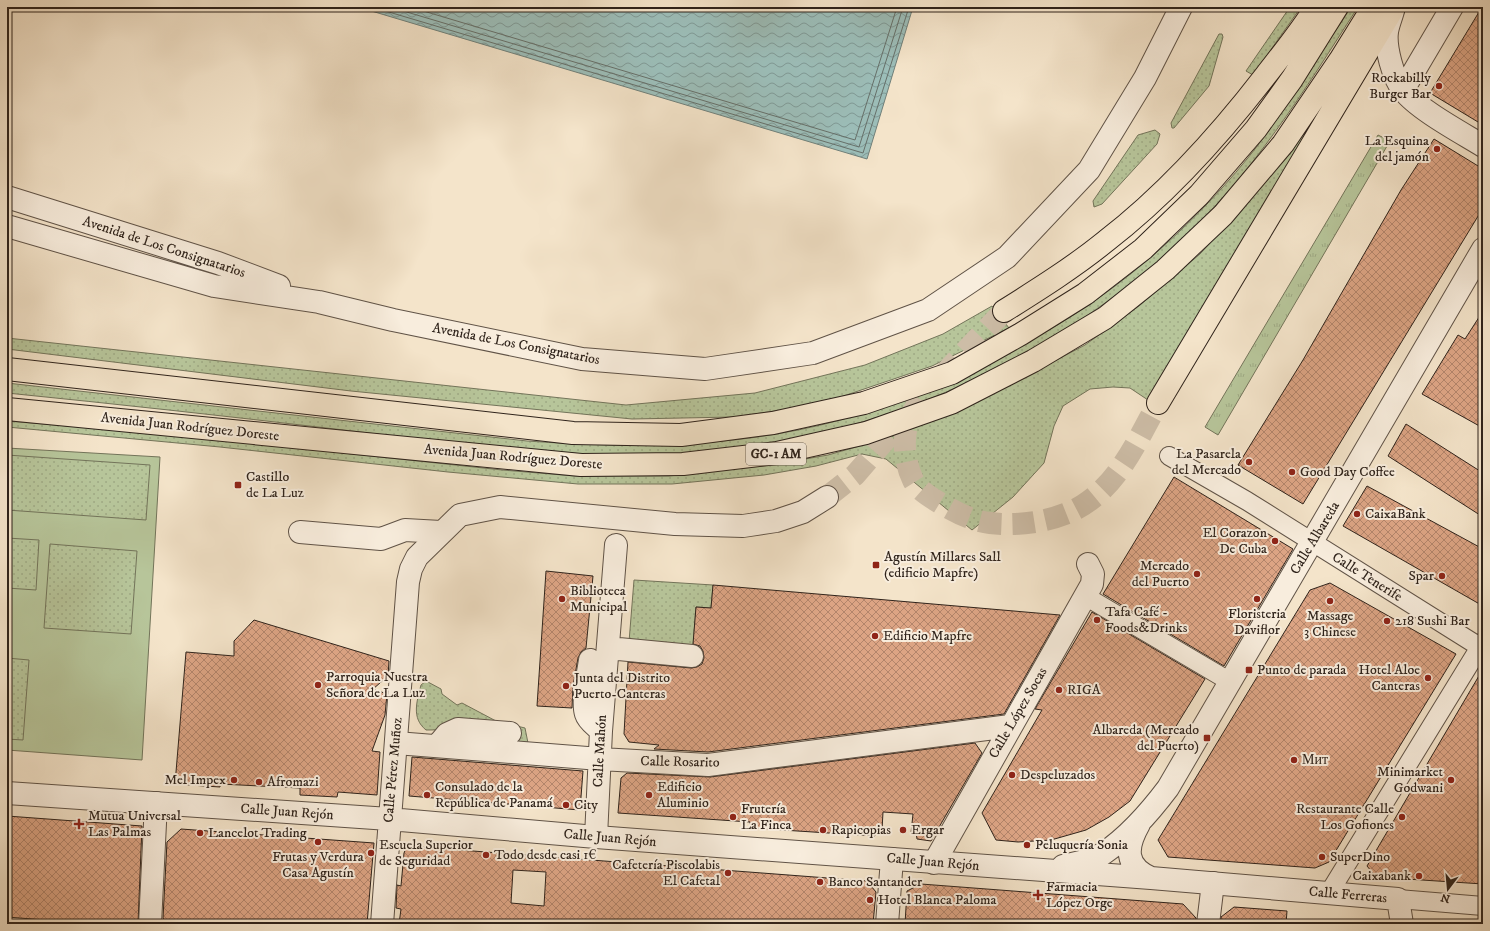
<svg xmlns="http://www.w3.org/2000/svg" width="1490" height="931" viewBox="0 0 1490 931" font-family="'IM FELL DW Pica',serif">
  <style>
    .grass { fill: url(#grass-tufts); stroke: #73745a }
    .park { fill: #b7c59a; stroke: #73745a }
    .garden { fill: url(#garden-dots); stroke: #73745a }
    .water { fill: url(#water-waves); stroke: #70807a }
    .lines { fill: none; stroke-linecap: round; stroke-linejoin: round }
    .shore { stroke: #66706a; stroke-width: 1 }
    .building { fill: url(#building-cross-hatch); stroke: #2f231b; fill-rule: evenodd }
    .trunk-tunnel { stroke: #cdbda7; stroke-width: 22; stroke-dasharray: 22 11; stroke-linecap: butt }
    .pedestrian-casing { stroke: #605347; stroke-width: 20 }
    .minor-casing { stroke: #605347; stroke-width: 24 }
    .tertiary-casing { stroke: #605347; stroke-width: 24 }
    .trunk-casing { stroke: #2f231b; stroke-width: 24 }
    .pedestrian { stroke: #f8eddd; stroke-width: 18 }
    .minor { stroke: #f8eddd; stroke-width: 22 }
    .tertiary { stroke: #f8eddd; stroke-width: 22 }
    .trunk { stroke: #f4e4ca; stroke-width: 22 }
    .poi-dot { fill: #8f2418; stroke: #f8eddd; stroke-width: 1.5 }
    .labels { text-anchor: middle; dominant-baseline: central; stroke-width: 4; stroke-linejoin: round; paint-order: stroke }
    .shield { fill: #f8eddd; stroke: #6b6055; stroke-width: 1 }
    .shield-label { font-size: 13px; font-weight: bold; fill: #2f231b }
    .poi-label { font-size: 14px; fill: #2f231b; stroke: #f8eddd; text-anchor: start }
    .street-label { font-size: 14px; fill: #2f231b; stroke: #f8eddd }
  </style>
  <defs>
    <pattern id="grass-tufts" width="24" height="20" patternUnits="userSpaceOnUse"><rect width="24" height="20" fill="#b7c59a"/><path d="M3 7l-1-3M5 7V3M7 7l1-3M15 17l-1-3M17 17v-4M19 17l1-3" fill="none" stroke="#9ea984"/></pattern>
    <pattern id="garden-dots" width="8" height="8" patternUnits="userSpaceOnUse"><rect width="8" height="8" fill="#b7c59a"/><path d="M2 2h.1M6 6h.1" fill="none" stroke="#9ea984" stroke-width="1.8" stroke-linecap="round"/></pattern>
    <pattern id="water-waves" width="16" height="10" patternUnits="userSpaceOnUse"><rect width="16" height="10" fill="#9cbeb9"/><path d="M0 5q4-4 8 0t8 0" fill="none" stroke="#809a96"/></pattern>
    <pattern id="building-cross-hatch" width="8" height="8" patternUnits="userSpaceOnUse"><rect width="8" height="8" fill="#dca484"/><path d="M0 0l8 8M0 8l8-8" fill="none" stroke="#b3856b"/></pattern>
  </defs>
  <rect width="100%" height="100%" fill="#f4e4ca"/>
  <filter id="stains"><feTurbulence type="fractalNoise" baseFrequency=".005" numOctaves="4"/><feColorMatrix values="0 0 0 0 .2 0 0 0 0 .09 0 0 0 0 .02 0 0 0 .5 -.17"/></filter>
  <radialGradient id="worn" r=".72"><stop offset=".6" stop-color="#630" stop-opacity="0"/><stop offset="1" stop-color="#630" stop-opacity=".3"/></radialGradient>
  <path class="grass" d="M1378 135 1390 141 1218 435 1205 427Z"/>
  <path class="park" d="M7 448 160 457 142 760 7 750Z"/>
  <path class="garden" d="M1290 7H1301L1253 75 1246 71Z
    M1351 7H1358C1304 91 1252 176 1177 244 1035 376 842 452 648 455 543 456 438 441 335 429 226 416 116 404 7 393V383L527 441C641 449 751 448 861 414L1027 342C1111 298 1187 232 1247 159 1271 130 1291 97 1312 65 1325 45 1339 27 1351 7Z
    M1219 34H1222L1223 37 1209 86 1174 128H1172L1171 123Z
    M1318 114 1317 123 1148 400 1130 388 1113 387 1090 389 1063 406 1054 426 1044 463 1013 497 972 530 886 459 862 454 816 466 764 475 672 484H578L448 472 220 447 7 427V421L165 434 502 470 575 476H669L771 465 828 455 891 437 969 406 1085 345 1139 306 1200 254 1265 183Z
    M1155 130 1160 134 1157 144 1102 204 1094 207 1093 201 1138 135Z
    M992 306 1009 328 932 366 817 405 733 417 632 419 351 391 7 349V338L626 405 755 393 865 365 943 334Z
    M7 455 150 465 146 520 7 510Z
    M7 538 39 540 36 590 7 588Z
    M50 544 137 551 131 634 44 628Z
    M634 580 713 585 711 608 696 607 693 647 629 642Z
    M7 658 29 660 23 740 7 739Z
    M426 681 441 689 442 694 457 705 462 703 496 721 525 728 528 743 517 742 518 729 426 730C411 718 417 701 421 685Z"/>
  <path class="water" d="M358 7H913L867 159Z"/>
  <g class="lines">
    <path class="shore" d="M372 7 863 153 909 7
      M390 7 859 147 903 7
      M410 7 855 140 897 7"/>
  </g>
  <path class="building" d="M1482 7H1483V125L1430 93Z
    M1434 139 1483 169V208L1303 504 1238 465 1303 360 1401 190Z
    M1483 311V428L1422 394 1458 335 1465 339Z
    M1406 424 1483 473V517L1388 456Z
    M1174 477 1293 549 1224 666 1103 594Z
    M1367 486 1483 549V606L1343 526Z
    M546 571 593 576 586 648 581 652 578 658 573 686 572 708 537 706Z
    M1330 583 1456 654 1329 862 1315 868 1168 857 1158 840 1310 590Z
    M713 585 1060 615 1004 714 708 752 654 749 659 745 629 742 624 734 628 662 691 668 697 667 702 664 704 658 703 651 700 646 693 644 696 607 711 608Z
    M1092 612 1205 679 1130 801 1109 817 1086 830 1051 840 1018 842 996 840 982 813 1042 710 1035 709Z
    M254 620 389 661 388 676 373 689 387 694 385 715 372 751 380 752 377 795 338 792 337 797 300 795V788L220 784V787L175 784 186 652 234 656V641Z
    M1483 669V884L1376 877 1367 866Z
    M975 743 982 753 931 841 917 839 916 833H911L913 814 883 812 882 830H874L875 836 751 828 750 822 618 813 621 778 627 773 710 777Z
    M412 757 583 771 580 810 409 796Z
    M7 816 142 826 138 924H95L7 917Z
    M181 829 374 843 367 924H167L163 918 167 842Z
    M407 846 867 881 876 892 873 924H399L401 909 396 908 397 885 401 886 404 853ZM513 870 546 872 544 906 511 903Z
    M921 884 1183 904 1196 918V924H905L907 891Z
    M1234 907 1287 911 1286 924H1221V917Z"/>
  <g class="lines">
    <path class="trunk-tunnel" d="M942 376 1004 311
      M920 399C916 407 911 415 908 423 902 440 905 464 913 480 918 490 930 497 940 503 955 512 972 521 990 523 1022 527 1064 520 1089 501 1122 477 1139 437 1158 403
      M827 497 855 475 907 415"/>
    <defs>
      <path id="pedestrian" d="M1169 456 1247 501 1483 649
        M1085 596 1229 681
        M1329 893 1483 642
        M1398 899 1483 906"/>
      <path id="minor" d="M1393 11C1391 18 1388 25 1387 32 1385 47 1393 78 1403 90 1417 109 1462 133 1483 146
        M1403 90 1452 7
        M7 197 218 263 279 286
        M7 226 214 286 319 302 393 320 582 359 705 369 813 353 928 310 1007 257 1089 170 1145 78 1181 7
        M300 532 381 539 405 530 441 532
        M608 648 692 656
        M590 660C588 674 582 701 586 714 588 721 596 726 601 731
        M396 743 600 759 708 765 1010 726
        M437 746 447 734 458 729 510 733
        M596 837 601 731 616 545
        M934 863 1092 584 1093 574 1088 564
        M150 924 156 803
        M887 924 892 859
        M1208 924 1213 883"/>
      <path id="tertiary" d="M7 793 389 819 596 837 1151 878 1398 899 1402 924
        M1139 824C1126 847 1124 866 1151 878
        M1063 866C1076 863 1092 861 1104 853 1129 836 1150 812 1168 788L1483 249
        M382 924 408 582 411 569 417 557 460 515 500 507 675 524 743 526 776 521 803 512 827 497"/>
      <path id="trunk" d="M1004 311C1039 289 1074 267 1106 241 1167 194 1219 136 1266 75 1283 53 1301 31 1316 7
        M7 369 573 433 681 435 773 423 864 403 952 373 1021 334 1085 294 1143 249 1199 195 1256 129 1292 79 1337 7
        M1158 403 1394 7
        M7 409 581 465 683 464 777 453 866 433 951 403 1033 361 1105 318 1165 270 1223 215 1283 144 1340 60 1373 7"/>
    </defs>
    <use href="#pedestrian" class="pedestrian-casing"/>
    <use href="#minor" class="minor-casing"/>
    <use href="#tertiary" class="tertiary-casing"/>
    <use href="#trunk" class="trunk-casing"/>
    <use href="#pedestrian" class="pedestrian"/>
    <use href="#minor" class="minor"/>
    <use href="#tertiary" class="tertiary"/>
    <use href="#trunk" class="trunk"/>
  </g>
  <g class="poi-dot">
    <circle cx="1439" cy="86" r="4"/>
    <circle cx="1437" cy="149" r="4"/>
    <circle cx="1249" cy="462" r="4"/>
    <circle cx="1292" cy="472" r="4"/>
    <rect x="234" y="481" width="8" height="8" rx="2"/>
    <circle cx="1357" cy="514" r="4"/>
    <circle cx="1275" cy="541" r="4"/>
    <rect x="872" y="561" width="8" height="8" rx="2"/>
    <circle cx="1197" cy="574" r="4"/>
    <circle cx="1442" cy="576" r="4"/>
    <circle cx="562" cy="599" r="4"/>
    <circle cx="1257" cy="599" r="4"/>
    <circle cx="1330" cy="601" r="4"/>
    <circle cx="1097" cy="620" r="4"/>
    <circle cx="1387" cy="621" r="4"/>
    <circle cx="875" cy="636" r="4"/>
    <rect x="1245" y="666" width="8" height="8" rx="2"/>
    <circle cx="1428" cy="678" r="4"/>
    <circle cx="318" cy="685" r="4"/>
    <circle cx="566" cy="686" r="4"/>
    <circle cx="1059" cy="690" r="4"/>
    <rect x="1203" y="734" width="8" height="8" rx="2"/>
    <circle cx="1294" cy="760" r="4"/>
    <circle cx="1012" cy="775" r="4"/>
    <circle cx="234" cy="780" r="4"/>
    <circle cx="1451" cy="780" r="4"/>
    <circle cx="259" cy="782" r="4"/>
    <circle cx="427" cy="795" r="4"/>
    <circle cx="649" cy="795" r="4"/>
    <circle cx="566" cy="805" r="4"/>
    <circle cx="733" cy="817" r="4"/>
    <circle cx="1402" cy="817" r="4"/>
    <path d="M77 818h4v4h4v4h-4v4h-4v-4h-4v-4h4z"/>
    <circle cx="823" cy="830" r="4"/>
    <circle cx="903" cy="830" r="4"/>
    <circle cx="200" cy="833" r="4"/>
    <circle cx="318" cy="842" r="4"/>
    <circle cx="1027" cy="845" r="4"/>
    <circle cx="371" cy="853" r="4"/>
    <circle cx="486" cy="855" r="4"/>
    <circle cx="1322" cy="857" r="4"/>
    <circle cx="728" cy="873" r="4"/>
    <circle cx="1419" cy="876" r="4"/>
    <circle cx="820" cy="882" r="4"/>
    <path d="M1036 889h4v4h4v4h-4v4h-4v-4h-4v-4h4z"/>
    <circle cx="870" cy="900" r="4"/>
  </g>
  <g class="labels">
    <rect class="shield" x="746" y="443" width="60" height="22" rx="3"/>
    <g class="shield-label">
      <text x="776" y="454">GC-1 AM</text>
    </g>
    <g class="poi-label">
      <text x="1431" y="78" text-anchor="end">Rockabilly<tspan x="1431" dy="16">Burger Bar</tspan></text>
      <text x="1429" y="141" text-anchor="end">La Esquina<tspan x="1429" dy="16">del jamón</tspan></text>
      <text x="1241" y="454" text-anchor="end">La Pasarela<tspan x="1241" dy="16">del Mercado</tspan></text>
      <text x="1300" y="472">Good Day Coffee</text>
      <text x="246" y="477">Castillo<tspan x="246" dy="16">de La Luz</tspan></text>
      <text x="1365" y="514">CaixaBank</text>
      <text x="1267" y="533" text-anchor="end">El Corazon<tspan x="1267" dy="16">De Cuba</tspan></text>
      <text x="884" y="557">Agustín Millares Sall<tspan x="884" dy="16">(edificio Mapfre)</tspan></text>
      <text x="1189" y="566" text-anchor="end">Mercado<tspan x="1189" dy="16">del Puerto</tspan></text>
      <text x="1434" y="576" text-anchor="end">Spar</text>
      <text x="570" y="591">Biblioteca<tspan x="570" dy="16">Municipal</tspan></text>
      <text x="1105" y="612">Tafa Café -<tspan x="1105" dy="16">Foods&amp;Drinks</tspan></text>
      <text x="1257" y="614" text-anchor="middle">Floristeria<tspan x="1257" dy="16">Daviflor</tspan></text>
      <text x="1330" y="616" text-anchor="middle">Massage<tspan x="1330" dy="16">3 Chinese</tspan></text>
      <text x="1395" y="621">218 Sushi Bar</text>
      <text x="883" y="636">Edificio Mapfre</text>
      <text x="1257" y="670">Punto de parada</text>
      <text x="1420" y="670" text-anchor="end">Hotel Aloe<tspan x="1420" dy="16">Canteras</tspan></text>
      <text x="326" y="677">Parroquia Nuestra<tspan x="326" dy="16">Señora de La Luz</tspan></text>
      <text x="574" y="678">Junta del Distrito<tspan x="574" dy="16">Puerto-Canteras</tspan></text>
      <text x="1067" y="690">RIGA</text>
      <text x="1199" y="730" text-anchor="end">Albareda (Mercado<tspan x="1199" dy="16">del Puerto)</tspan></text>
      <text x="1302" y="760">Мит</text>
      <text x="1443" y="772" text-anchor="end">Minimarket<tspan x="1443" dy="16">Godwani</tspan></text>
      <text x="1020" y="775">Despeluzados</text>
      <text x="226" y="780" text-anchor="end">Mel Impex</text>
      <text x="267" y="782">Afromazi</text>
      <text x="435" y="787">Consulado de la<tspan x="435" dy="16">República de Panamá</tspan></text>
      <text x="657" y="787">Edificio<tspan x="657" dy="16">Aluminio</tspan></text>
      <text x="574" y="805">City</text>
      <text x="741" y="809">Frutería<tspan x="741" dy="16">La Finca</tspan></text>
      <text x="1394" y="809" text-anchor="end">Restaurante Calle<tspan x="1394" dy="16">Los Gofiones</tspan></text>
      <text x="88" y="816">Mutua Universal<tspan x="88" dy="16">Las Palmas</tspan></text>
      <text x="831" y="830">Rapicopias</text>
      <text x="911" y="830">Ergar</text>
      <text x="208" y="833">Lancelot Trading</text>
      <text x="379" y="845">Escuela Superior<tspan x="379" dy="16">de Seguridad</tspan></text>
      <text x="1035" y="845">Peluquería Sonia</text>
      <text x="494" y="855">Todo desde casi 1€</text>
      <text x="318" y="857" text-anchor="middle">Frutas y Verdura<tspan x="318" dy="16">Casa Agustín</tspan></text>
      <text x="1330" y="857">SuperDino</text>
      <text x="720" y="865" text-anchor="end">Cafetería Piscolabis<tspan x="720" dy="16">El Cafetal</tspan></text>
      <text x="1411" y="876" text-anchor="end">Caixabank</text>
      <text x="828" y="882">Banco Santander</text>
      <text x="1046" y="887">Farmacia<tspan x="1046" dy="16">López Orge</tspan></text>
      <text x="878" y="900">Hotel Blanca Paloma</text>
    </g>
    <g class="street-label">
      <text transform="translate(164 247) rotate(18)">Avenida de Los Consignatarios</text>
      <text transform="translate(516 344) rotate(11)">Avenida de Los Consignatarios</text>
      <text transform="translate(190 427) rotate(6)">Avenida Juan Rodríguez Doreste</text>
      <text transform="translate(513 457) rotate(5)">Avenida Juan Rodríguez Doreste</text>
      <text transform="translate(1315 538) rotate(-59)">Calle Albareda</text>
      <text transform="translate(1367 577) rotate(32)">Calle Tenerife</text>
      <text transform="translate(1018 713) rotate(-60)">Calle López Socas</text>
      <text transform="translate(600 751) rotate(-87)">Calle Mahón</text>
      <text transform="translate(680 762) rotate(1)">Calle Rosarito</text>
      <text transform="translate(393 770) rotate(-85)">Calle Pérez Muñoz</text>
      <text transform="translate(287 812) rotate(4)">Calle Juan Rejón</text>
      <text transform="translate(610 838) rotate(5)">Calle Juan Rejón</text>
      <text transform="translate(933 862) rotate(5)">Calle Juan Rejón</text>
      <text transform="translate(1348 895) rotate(5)">Calle Ferreras</text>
    </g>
  </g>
  <rect width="1490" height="931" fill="none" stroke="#f4e4ca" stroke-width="24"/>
  <rect x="8" y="8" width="1474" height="915" fill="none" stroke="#2f231b" stroke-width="2"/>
  <rect x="12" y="12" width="1466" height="907" fill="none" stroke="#2f231b"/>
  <g transform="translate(1448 889) rotate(196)" stroke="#f8eddd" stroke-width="3" paint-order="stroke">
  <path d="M0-3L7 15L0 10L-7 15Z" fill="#2f231b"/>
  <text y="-6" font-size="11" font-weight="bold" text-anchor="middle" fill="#2f231b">N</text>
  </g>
  <rect width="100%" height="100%" filter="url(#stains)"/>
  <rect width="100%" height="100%" fill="url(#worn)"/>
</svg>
